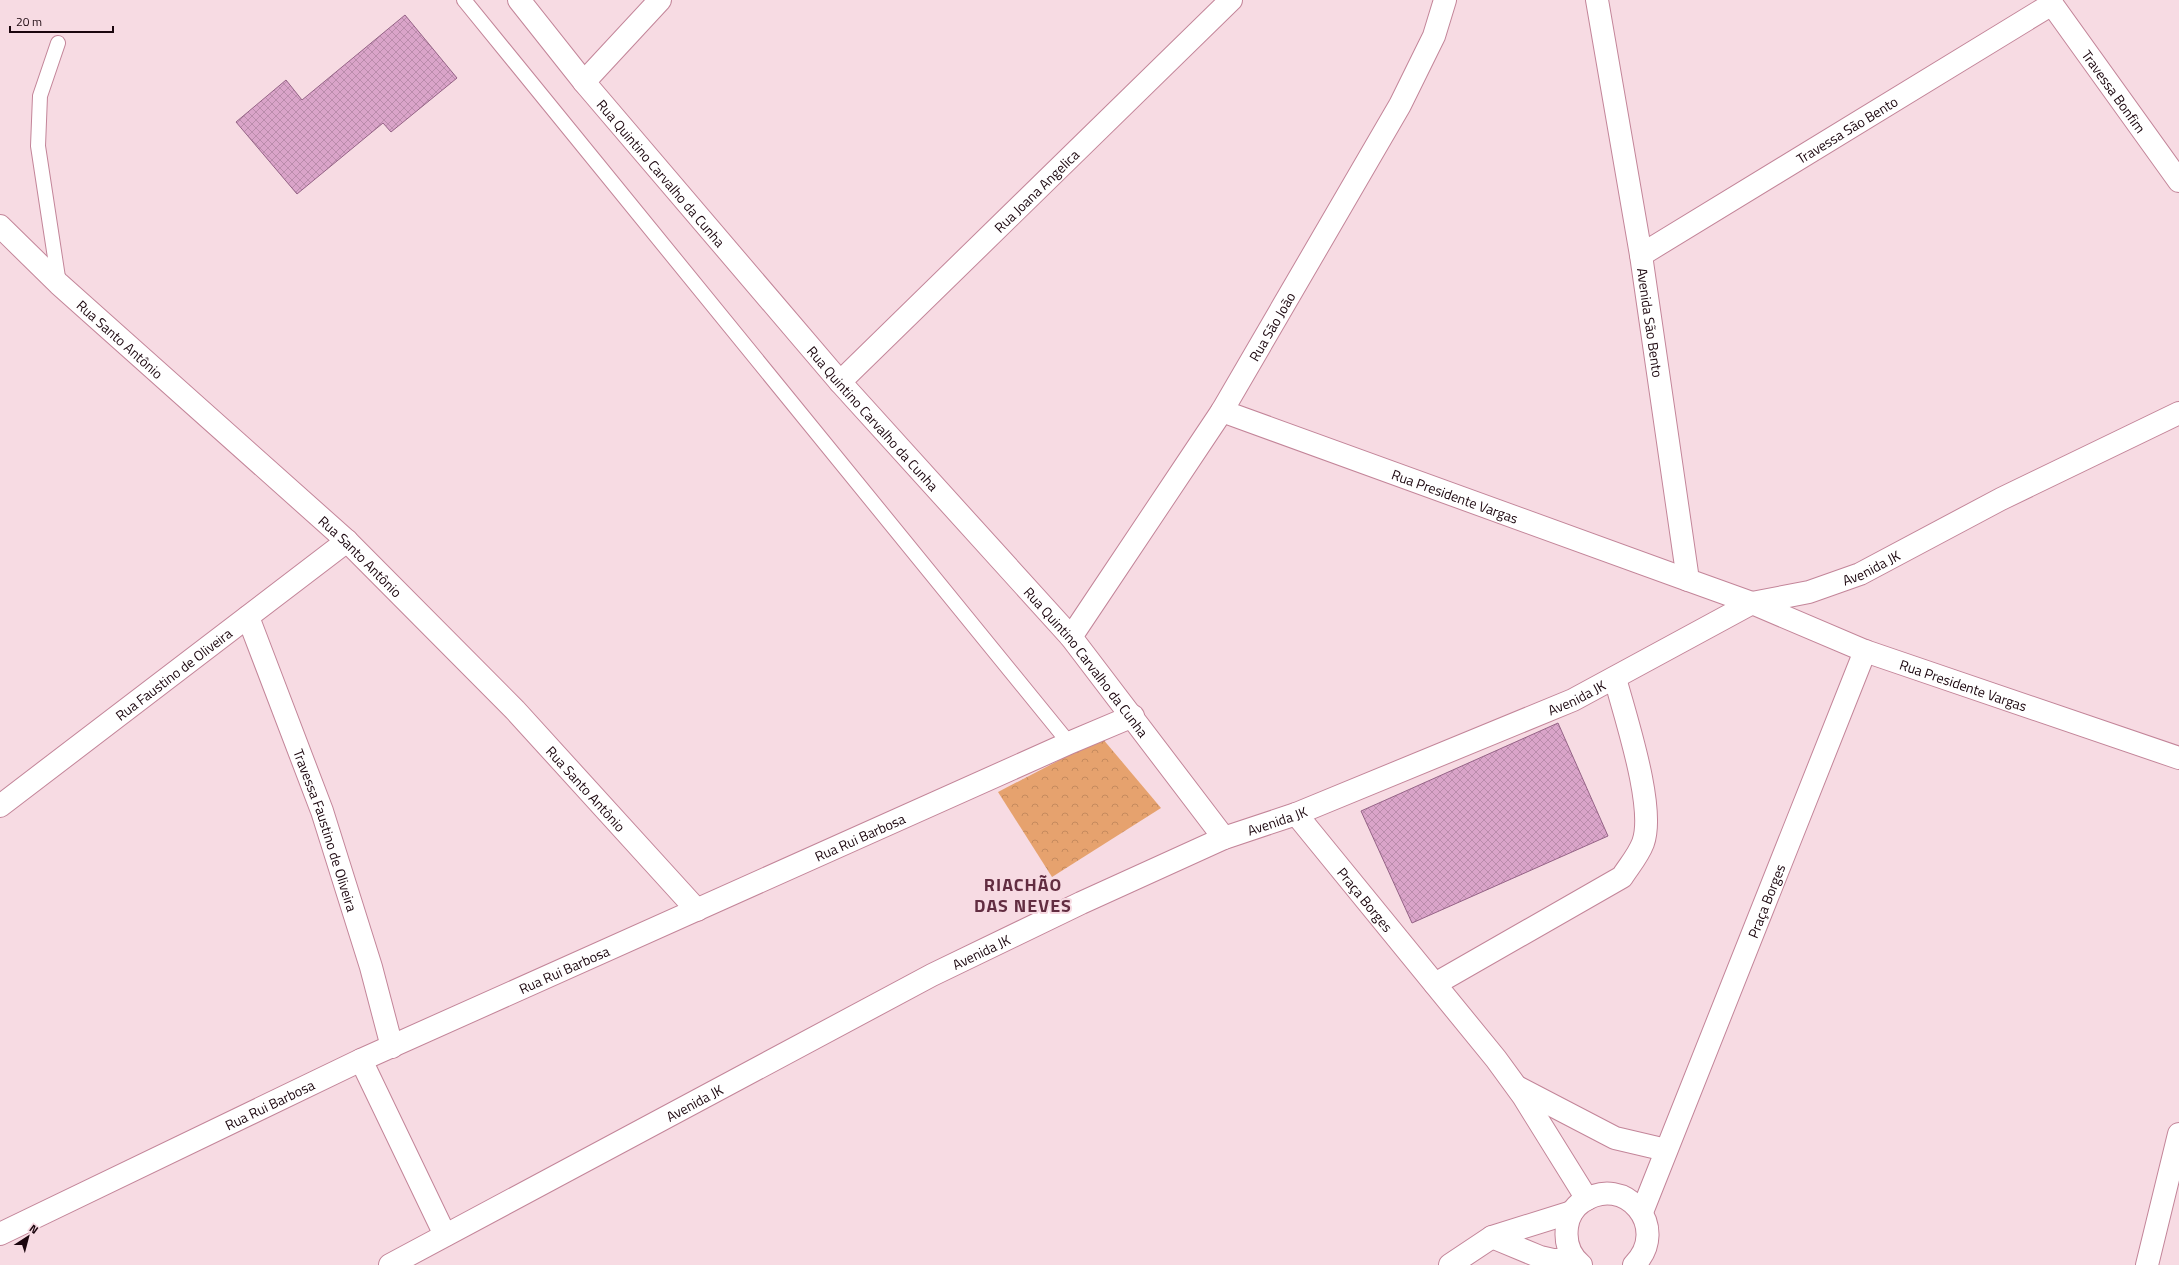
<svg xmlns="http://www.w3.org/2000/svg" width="2179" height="1265" viewBox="0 0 2179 1265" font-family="'Titillium Web',sans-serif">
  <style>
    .park { fill: url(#park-crowns) }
    .building { fill: url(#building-cross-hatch); stroke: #956386 }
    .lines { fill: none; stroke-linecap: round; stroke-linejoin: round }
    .lane-casing { stroke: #c38599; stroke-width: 16 }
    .street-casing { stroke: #c38599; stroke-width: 24 }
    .secondary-casing { stroke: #c38599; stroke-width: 24 }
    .lane { stroke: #fff; stroke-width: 14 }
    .street { stroke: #fff; stroke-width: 22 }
    .secondary { stroke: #fff; stroke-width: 22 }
    .labels { text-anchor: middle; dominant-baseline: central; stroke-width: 4; stroke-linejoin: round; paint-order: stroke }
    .street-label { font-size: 14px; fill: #1b060e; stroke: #f7dbe3 }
    .district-label { font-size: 18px; font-weight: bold; letter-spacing: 1px; fill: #622d41; stroke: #f7dbe3 }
  </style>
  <defs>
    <pattern id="park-crowns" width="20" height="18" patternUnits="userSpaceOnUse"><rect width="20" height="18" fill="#e6a26e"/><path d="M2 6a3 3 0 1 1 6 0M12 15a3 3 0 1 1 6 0" fill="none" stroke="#c58a5e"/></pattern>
    <pattern id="building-cross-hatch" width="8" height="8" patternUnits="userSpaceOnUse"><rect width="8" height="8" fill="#daa4c9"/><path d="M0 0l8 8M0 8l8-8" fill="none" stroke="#ba8cab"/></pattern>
  </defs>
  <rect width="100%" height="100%" fill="#f7dbe3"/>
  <path class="park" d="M1102 738 1161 808 1052 877 998 792Z"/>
  <path class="building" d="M405 15 457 78 391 132 383 123 297 194 236 122 286 80 302 100Z
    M1558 723 1608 836 1412 923 1361 811Z"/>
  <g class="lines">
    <defs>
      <path id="lane" d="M464 0 1069 743
        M58 43 40 96 38 146 59 284"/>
      <g id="street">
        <path id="s1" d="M519 0 584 82 840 382 1071 637 1224 838"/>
        <path id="s2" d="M1597 0 1641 255 1688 580 1752 603 1865 651 2179 758"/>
        <path id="s3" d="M2049 0 2179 181"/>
        <path d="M584 82 660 0"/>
        <path id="s4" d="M0 226 59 284 347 541 515 710 697 910"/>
        <path id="s5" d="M1641 255 2052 4"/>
        <path id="s6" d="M840 382 1231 0"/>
        <path id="s7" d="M1222 411 1688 580"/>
        <path id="s8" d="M248 617 322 811 371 967 392 1047"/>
        <path id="s9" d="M1071 637 1222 411 1400 105 1434 36 1445 0"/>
        <path id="s10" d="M0 806 347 541"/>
        <path id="s11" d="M1296 814 1496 1059 1523 1096 1587 1199"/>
        <path d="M1435 984 1622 877C1629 866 1638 856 1643 843 1656 808 1625 716 1615 678"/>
        <path d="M361 1060 445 1235"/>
        <path d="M1519 1088 1615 1138 1666 1150"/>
        <path id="s12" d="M1642 1212 1865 651"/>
        <path id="s13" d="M0 1234 361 1060 1069 743 1133 716"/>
        <path d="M1492 1237 1540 1257 1553 1260H1575"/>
        <path d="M1450 1265 1492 1237 1572 1212"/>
        <path d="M1581 1265C1569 1255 1565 1242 1567 1227 1568 1217 1574 1207 1582 1202 1625 1172 1671 1228 1634 1265"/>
        <path d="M2147 1265 2179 1134"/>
      </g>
      <g id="secondary">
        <path id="s14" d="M390 1265 932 975 1081 903 1224 838 1296 814 1573 700 1752 603 1809 592 1860 574 2001 499 2179 413"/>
      </g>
    </defs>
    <use href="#lane" class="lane-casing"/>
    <use href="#street" class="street-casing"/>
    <use href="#secondary" class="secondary-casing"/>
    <use href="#lane" class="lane"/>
    <use href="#street" class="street"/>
    <use href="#secondary" class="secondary"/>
  </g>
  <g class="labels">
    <g class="street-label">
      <text stroke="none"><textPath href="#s3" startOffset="112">Travessa Bonfim</textPath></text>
      <text stroke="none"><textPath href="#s5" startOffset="241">Travessa São Bento</textPath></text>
      <text stroke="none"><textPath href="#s1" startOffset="224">Rua Quintino Carvalho da Cunha</textPath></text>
      <text stroke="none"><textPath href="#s6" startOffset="274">Rua Joana Angelica</textPath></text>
      <text stroke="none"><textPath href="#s2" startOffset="327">Avenida São Bento</textPath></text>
      <text stroke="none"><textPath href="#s9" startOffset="370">Rua São João</textPath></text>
      <text stroke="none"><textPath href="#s4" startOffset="165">Rua Santo Antônio</textPath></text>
      <text stroke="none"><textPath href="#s1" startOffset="548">Rua Quintino Carvalho da Cunha</textPath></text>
      <text stroke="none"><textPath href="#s7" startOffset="248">Rua Presidente Vargas</textPath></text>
      <text stroke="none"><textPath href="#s4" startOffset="489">Rua Santo Antônio</textPath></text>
      <text stroke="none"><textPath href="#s14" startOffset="1641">Avenida JK</textPath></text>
      <text stroke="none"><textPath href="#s1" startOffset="872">Rua Quintino Carvalho da Cunha</textPath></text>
      <text stroke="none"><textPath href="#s10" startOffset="218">Rua Faustino de Oliveira</textPath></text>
      <text stroke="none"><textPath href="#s2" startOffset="882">Rua Presidente Vargas</textPath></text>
      <text stroke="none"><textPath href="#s14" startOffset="1317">Avenida JK</textPath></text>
      <text stroke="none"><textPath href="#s4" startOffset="813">Rua Santo Antônio</textPath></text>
      <text stroke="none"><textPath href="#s14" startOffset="993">Avenida JK</textPath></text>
      <text stroke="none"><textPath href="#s8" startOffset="227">Travessa Faustino de Oliveira</textPath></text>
      <text stroke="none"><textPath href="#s13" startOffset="947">Rua Rui Barbosa</textPath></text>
      <text stroke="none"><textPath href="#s11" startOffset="110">Praça Borges</textPath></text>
      <text stroke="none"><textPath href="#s12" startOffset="335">Praça Borges</textPath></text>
      <text stroke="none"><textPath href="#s14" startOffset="669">Avenida JK</textPath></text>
      <text stroke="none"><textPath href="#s13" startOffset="623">Rua Rui Barbosa</textPath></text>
      <text stroke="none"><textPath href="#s14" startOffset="345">Avenida JK</textPath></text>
      <text stroke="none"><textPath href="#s13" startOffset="299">Rua Rui Barbosa</textPath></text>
    </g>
    <g class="district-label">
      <text x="1023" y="884">RIACHÃO<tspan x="1023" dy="21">DAS NEVES</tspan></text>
    </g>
  </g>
  <g transform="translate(28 1237) rotate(36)" stroke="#f7dbe3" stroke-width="3" paint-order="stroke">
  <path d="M0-3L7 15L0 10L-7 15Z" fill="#1b060e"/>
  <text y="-6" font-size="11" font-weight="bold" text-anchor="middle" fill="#1b060e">N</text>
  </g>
  <path d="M10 26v6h103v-6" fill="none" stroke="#1b060e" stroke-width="2"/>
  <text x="16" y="26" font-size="12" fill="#1b060e" stroke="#f7dbe3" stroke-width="3" paint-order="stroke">20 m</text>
</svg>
